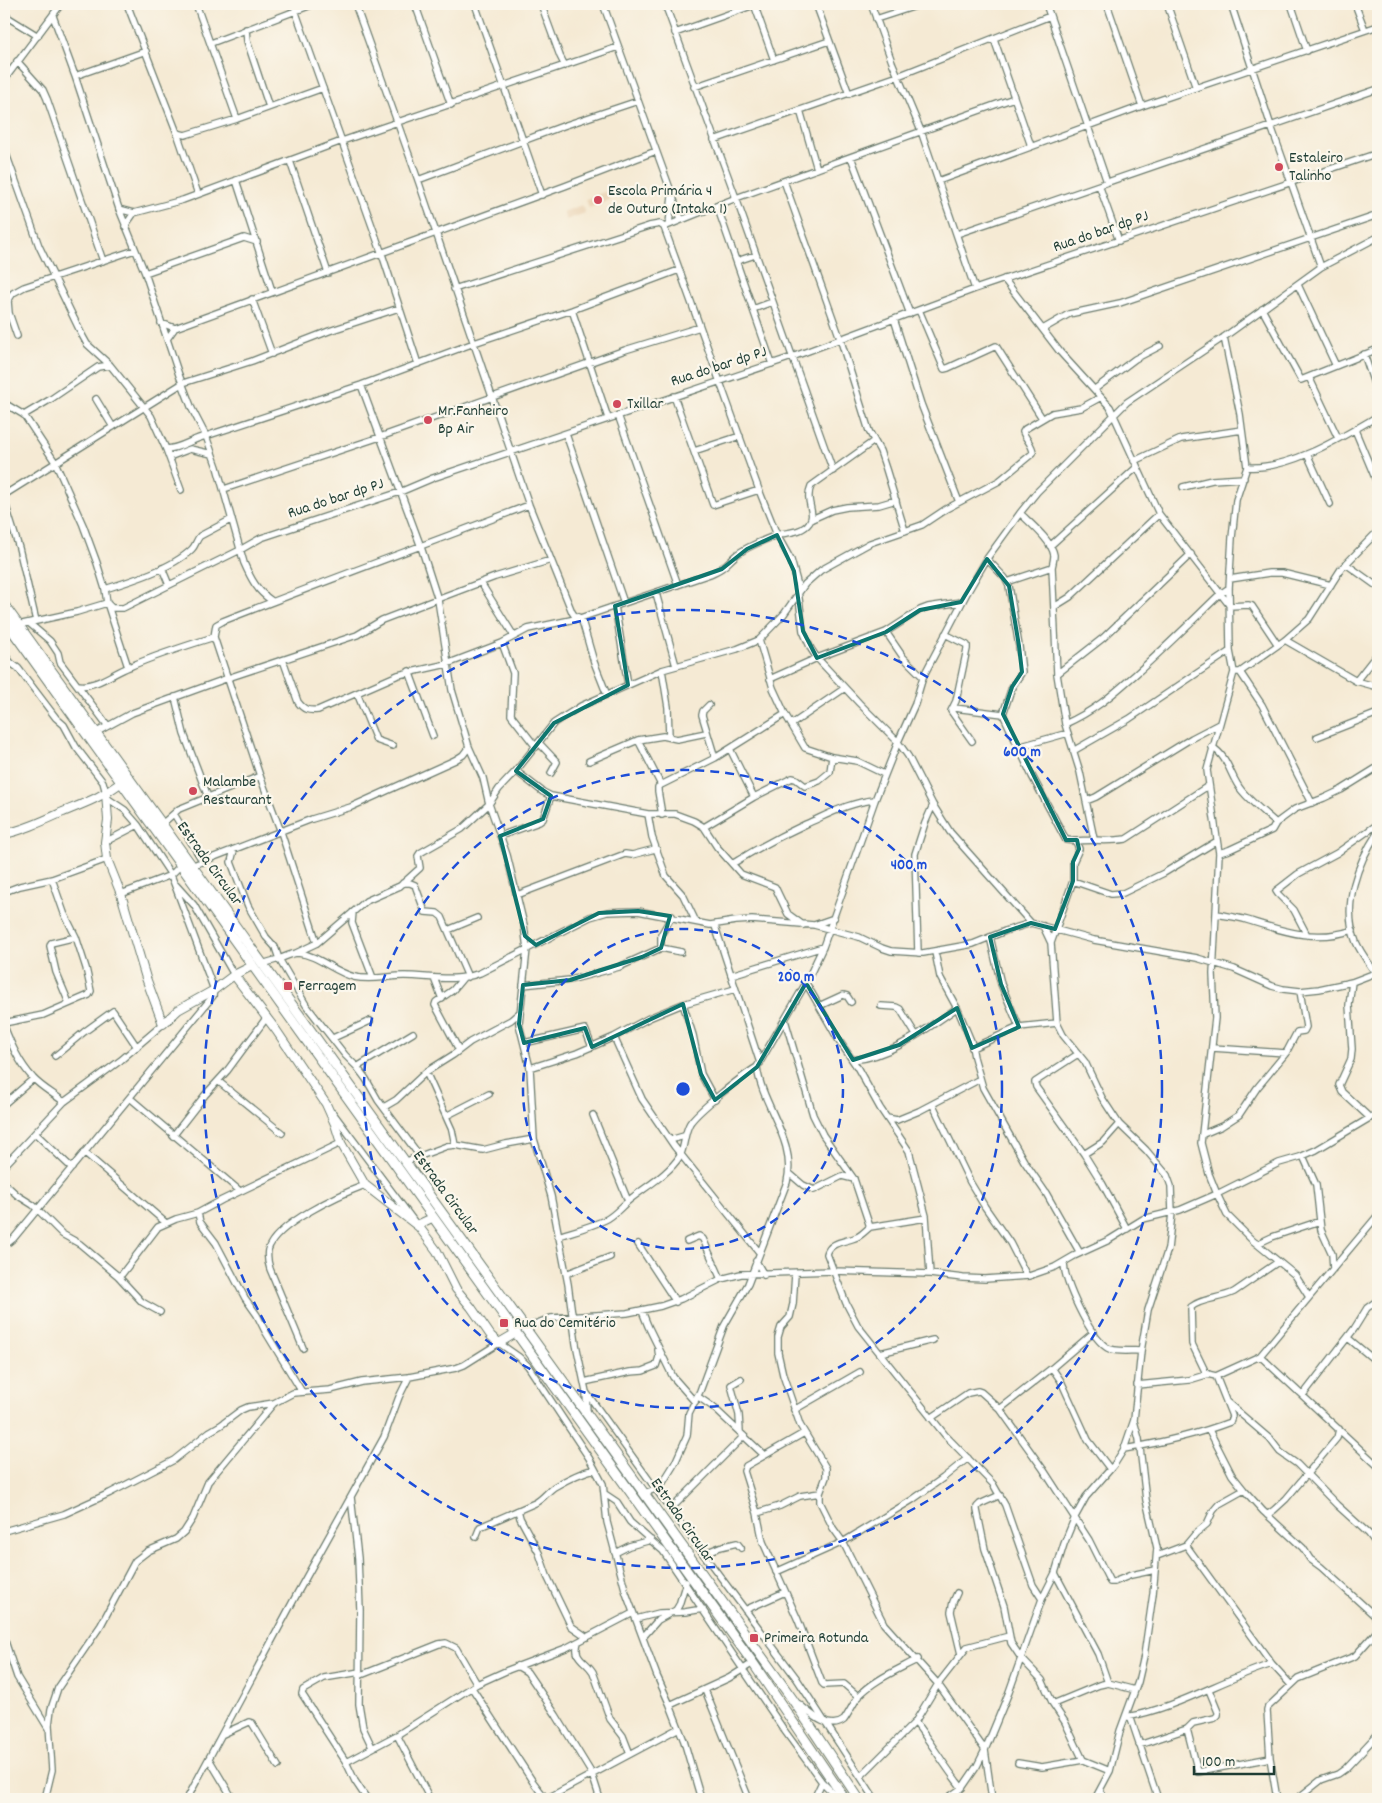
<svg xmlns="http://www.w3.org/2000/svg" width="1382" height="1803" viewBox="0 0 1382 1803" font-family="Dekko,sans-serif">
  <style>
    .built { fill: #ecd7ba }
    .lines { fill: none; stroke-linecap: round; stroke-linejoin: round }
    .street-casing { stroke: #6a7a6c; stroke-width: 8 }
    .secondary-casing { stroke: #6a7a6c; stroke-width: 10 }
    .primary-casing { stroke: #6a7a6c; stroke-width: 11 }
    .street { stroke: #fff; stroke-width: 5.5 }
    .secondary { stroke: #fff; stroke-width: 8 }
    .primary { stroke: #fff; stroke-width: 9 }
    .marked { fill: none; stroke: #0f766e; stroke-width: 4; stroke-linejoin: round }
    .ring { fill: none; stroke: #1d4ed8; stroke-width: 2.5; stroke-dasharray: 9 6 }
    .poi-dot { fill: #d1495b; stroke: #fbf7ec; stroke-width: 2 }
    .labels { text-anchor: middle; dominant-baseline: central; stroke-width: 4.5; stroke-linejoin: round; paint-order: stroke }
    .poi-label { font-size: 16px; fill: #1f3d34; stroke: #fbf7ec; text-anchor: start }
    .street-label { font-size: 16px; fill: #1f3d34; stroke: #fbf7ec }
    .centre { fill: #1d4ed8; stroke: #fbf7ec; stroke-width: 2.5 }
    .ring-label { font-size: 15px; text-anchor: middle; font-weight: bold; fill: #1d4ed8; stroke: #fbf7ec; stroke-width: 4.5; stroke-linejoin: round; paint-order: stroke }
  </style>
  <rect width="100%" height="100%" fill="#fbf7ec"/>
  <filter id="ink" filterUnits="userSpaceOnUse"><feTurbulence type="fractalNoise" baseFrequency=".02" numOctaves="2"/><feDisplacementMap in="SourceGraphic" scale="10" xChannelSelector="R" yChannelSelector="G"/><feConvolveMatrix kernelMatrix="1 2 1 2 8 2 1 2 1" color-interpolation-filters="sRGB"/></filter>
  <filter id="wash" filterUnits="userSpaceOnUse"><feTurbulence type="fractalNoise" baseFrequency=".0096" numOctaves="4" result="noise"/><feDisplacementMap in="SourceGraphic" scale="20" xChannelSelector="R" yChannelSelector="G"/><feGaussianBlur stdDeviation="1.12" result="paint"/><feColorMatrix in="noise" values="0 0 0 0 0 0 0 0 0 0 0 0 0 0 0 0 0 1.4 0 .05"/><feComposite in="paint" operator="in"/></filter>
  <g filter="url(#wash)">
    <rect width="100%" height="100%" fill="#f5ead4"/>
    <path class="built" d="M607 191 610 200 589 208 586 199Z
      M582 205 585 213 566 220 563 212Z"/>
  </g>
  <g filter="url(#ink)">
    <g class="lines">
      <defs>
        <path id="street" d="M127 4 177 133 198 194
          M196 4 237 119
          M355 4 418 180 529 505 572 612 574 615 580 618 583 624 594 662 607 695
          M415 4 451 105
          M475 4 542 195
          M541 4 560 56 565 66
          M603 4 681 219
          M665 4 736 198 833 471
          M754 4 774 60
          M816 4 849 94
          M871 4 892 62 921 131 975 289
          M1046 4 1107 182
          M1107 4 1142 106
          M1167 4 1196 88
          M1231 4 1271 126 1321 267
          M1291 4 1307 51
          M1355 4 1365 30
          M295 10 382 254 418 364
          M4 15 38 36
          M53 16 75 76 119 209 145 273 179 375 192 409 206 436 217 467 244 563C251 579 257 591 272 601
          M876 19 922 4
          M246 29 247 41 269 107
          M675 33 754 5
          M994 39 1031 146
          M211 43 314 4
          M17 61 43 90 47 99 103 261
          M75 76 146 51
          M4 80 61 4
          M694 87 829 41
          M800 110 817 169
          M177 133 185 135 237 119 323 88
          M714 140 898 76 1050 16
          M4 148 39 246 82 335 87 344 110 365 151 416 166 449 181 490
          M851 157 910 314
          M290 161 328 273
          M236 180 272 291
          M418 180 563 126 638 101
          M784 181 840 338 869 431 880 451 886 469 905 531
          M938 181 1142 106 1378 26
          M1099 185 1119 241
          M717 206 772 364
          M119 209 134 213 183 200 342 141 618 47
          M669 224 672 196
          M125 226 134 213
          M664 227 759 490 777 535 791 560 797 582 803 631 811 649 817 658 859 703 898 742 908 756 933 805 950 832 1031 923
          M957 234 1378 89
          M737 261 755 255
          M145 273 244 238 257 242
          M1004 279 1060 352 1110 407 1159 514 1230 606 1248 605 1252 606 1278 645
          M1298 285 1336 366
          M454 289 649 226 660 224 664 227 736 198 1014 98
          M252 299 272 354
          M753 309 772 302
          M1262 309 1301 380 1378 349
          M572 310 608 418
          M919 310 944 369 948 368 996 346 1042 418
          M894 319 921 404 959 502
          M161 323 175 328
          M1043 329 1069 314 1120 303 1378 215
          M17 336 9 313 8 301 13 293 24 287 135 250
          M1224 337 1240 414 1247 467 1236 500 1232 538 1229 588 1230 651 1234 672 1207 770 1219 853 1213 974 1215 1018 1201 1143 1209 1174 1217 1194 1227 1215 1252 1240 1295 1275 1309 1297
          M167 339 175 328 565 186 656 151
          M1364 354 1378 396
          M1309 377 1338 438
          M361 385 421 547 438 600 452 690 469 747 483 778 489 804 507 855 524 925 527 949 519 1024 530 1068 534 1139 551 1196 568 1284 576 1344 586 1392 587 1413
          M1095 389 1135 359 1160 346
          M674 396 713 505 759 490
          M96 399 113 427
          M4 403 24 415 55 462 83 525 97 563 105 589 107 603 128 667
          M24 415 51 399 98 367 110 365
          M618 415 678 585
          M1355 430 1378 485
          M566 434 624 603
          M166 449C180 449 192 439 206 436L361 385 474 343 572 310 679 270
          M694 451 740 436
          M1307 454 1330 504
          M169 457 190 449 212 454
          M1134 461 1181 439 1242 430
          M1247 467C1290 470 1342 437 1378 416
          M1183 487 1212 480 1244 478
          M224 489 380 437 625 350 700 327
          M4 495 183 383 252 361 329 331 399 308
          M4 500 19 548 36 621
          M1020 513C1030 523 1052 541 1054 555 1054 559 1053 563 1052 567L1057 674 1065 724 1080 772 1094 839
          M812 519 832 510 847 507 879 505 896 500
          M1050 546 1137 467
          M987 559 1005 578 1009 586 1019 646 1022 672 1012 687 1003 714 1032 776 1066 840 1076 841
          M1346 564 1378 587
          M162 568 169 585
          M1230 579 1269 573H1282L1331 585
          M1007 582 1052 567
          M481 583 514 636
          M105 589C131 581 173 568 192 549 196 545 196 540 200 536L232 519
          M656 593 676 666
          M615 606 628 685
          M1054 607 1070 597 1159 514
          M29 623 50 641 58 653 60 662 108 726
          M18 625 77 612 107 603 112 608H123L240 550 261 538 400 492 433 478 792 357 975 289 1378 153
          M886 632 903 657 923 677
          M945 634 967 645V649L956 701 951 711 972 741
          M759 640 773 688 785 714 805 748 832 757 857 761 884 774
          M1285 640 1356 681 1378 687
          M502 643 513 673 511 715 536 747
          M4 654 11 663 18 668 56 718 64 725 76 747 103 782 106 793
          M283 660 298 702C304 710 308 711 318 710L398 675 447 664 502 643 528 629 580 618 710 574C724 568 724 566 735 556 745 547 764 540 777 535 787 532 802 533 809 523 817 513 804 502 811 486L874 441
          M662 670 668 707 669 737
          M409 671 433 736
          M1234 672H1240L1285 640 1309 619 1341 569 1378 531
          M1240 672 1262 705 1312 803
          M1057 674 1103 638 1191 554
          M770 679 817 658 886 632 920 610 928 607 961 602
          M1356 681 1378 653
          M78 685C95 688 113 673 129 667 156 655 185 646 214 637
          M357 693 376 740 393 746
          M175 697 184 734 208 797
          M709 705 703 711 702 715 715 758
          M954 708 1003 714
          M792 724 845 688
          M1065 724C1096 710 1112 695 1137 673 1165 648 1192 621 1220 594L1229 588
          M95 733 132 713 228 678 357 635 382 620 495 577 551 560
          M1317 737 1378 713
          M539 743 557 762 551 773
          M1018 747 1068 733
          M1212 747C1229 757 1230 777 1242 791 1252 803 1265 813 1276 823
          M730 749 754 797
          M1073 751 1129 719 1230 651
          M589 761 638 740
          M516 771 543 792 551 796 648 814H675L694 821 704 827 717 847 741 874 775 887 788 914 803 925
          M661 785 638 740 663 736 677 739 706 733
          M1086 801 1096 797 1192 738 1219 724
          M174 814 203 862
          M648 814 652 837 666 876 683 895 696 922
          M662 815 658 791V787L661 785 715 758 785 714
          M162 824 179 809 260 776
          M704 827 754 797 792 778 796 779 805 786 819 781 830 772 832 757
          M500 836 539 822 543 819 551 796
          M105 842 138 825
          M234 850 231 862 248 906 266 937 275 947 279 959 262 964
          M1219 853 1229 850 1272 830 1276 823 1295 809 1324 798 1341 790 1378 767
          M732 864C756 849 780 836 806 824 829 814 850 802 875 800
          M191 866 312 819 351 807 455 760 463 755 469 747
          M1073 881 1111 894 1123 893 1164 873 1217 841
          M403 883H410L415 885 425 912 437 913 442 917 468 977
          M176 885 194 905 234 975
          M4 892 20 886 52 879 107 859
          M121 894 171 875 181 865
          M517 895 625 854 632 855 655 849
          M353 912 352 923 373 978
          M1216 914C1226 916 1237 917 1247 920 1283 931 1315 943 1353 930
          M814 925 834 918
          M715 926 760 1063
          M1043 926 1051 943
          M448 930 477 918
          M1307 935 1294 910 1278 894 1276 891 1298 874 1337 853 1378 824
          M990 937 1001 984 1019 1027
          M317 943 366 901 400 886 420 868 418 856 420 853 462 829 475 817 489 804 499 789 516 771 554 723 565 716 581 706 662 670 737 649 759 640 784 614 805 584 821 570 870 543 922 525 946 509 999 481 1033 453C1033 445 1026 440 1023 432L1025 429 1052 413 1081 408 1101 397
          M661 948V935L672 916
          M935 952 940 977 958 1010 971 1041 974 1057 983 1088 1024 1161 1046 1193 1080 1253
          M296 953 317 943 281 832 260 776 214 637 216 625 223 621C325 581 427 544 529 505
          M918 953 915 854 925 823 933 805
          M1372 968C1366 959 1360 951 1356 942 1341 905 1358 862 1378 832
          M731 975 823 947
          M434 978 442 999
          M1352 982 1349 1005 1352 1049 1351 1059 1339 1085 1342 1092 1370 1118
          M806 983 838 1039 857 1067 880 1108 909 1151 926 1216 930 1274
          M523 985 570 980 619 967 661 948 681 952
          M69 1003 56 972 50 946 51 943 76 937
          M683 1004 693 1035 701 1074 715 1100
          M819 1006 843 995 847 996 851 1002
          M881 1006 896 1007 900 1009 916 1035
          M785 1020 813 1115 823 1135 854 1179 870 1227C866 1230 862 1235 857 1237 847 1242 830 1241 827 1254L846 1303 858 1326 945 1435 993 1484 1005 1505 1033 1585 1042 1599
          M4 1023 43 1015 89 995 91 991 86 968 76 937 64 913 52 879
          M4 1026C11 1044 19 1063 33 1078 41 1087 54 1094 64 1102
          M413 1033 357 1067 366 1079 378 1100 419 1155
          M614 1037 642 1099 674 1146 759 1252
          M333 1038 370 1021
          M524 1043 585 1029 592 1047
          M972 1048 1019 1027 1057 1023
          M1213 1048 1286 1053
          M459 1050 435 1005 436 1002 453 990 463 978
          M1078 1054 1035 1082 1036 1087 1084 1154 1102 1183 1127 1229
          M55 1056 84 1032 113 1011 137 1047
          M853 1060C891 1057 926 1029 957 1008
          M357 1067 345 1055 306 1005 279 959C285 957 292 953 298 953 318 955 334 972 354 977 371 981 387 976 404 976 431 976 453 983 480 973L590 917 607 912 638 911 710 925 736 921 752 920 814 925 859 937 882 948 891 951 923 953 973 944 1005 931 1031 923 1094 940 1197 958 1234 969 1272 986 1283 989 1300 991 1319 989 1352 982 1378 972
          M530 1068 577 1053 614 1037 649 1018 683 1004 735 989
          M426 1072 452 1130 455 1145
          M218 1081 282 1133
          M130 1098 240 1191
          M4 1104 33 1079
          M933 1105 970 1182 985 1207 1010 1243 1027 1276
          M384 1107 396 1100 426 1072 453 1055 470 1042 511 1020 519 1013
          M333 1113 413 1220
          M593 1115 628 1201
          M446 1116 489 1094
          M887 1118 897 1120 919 1111 980 1079
          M35 1133 72 1168
          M1203 1134 1222 1126 1239 1115 1257 1088 1286 1053 1297 1032 1304 1031 1306 1027 1300 991
          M173 1136 205 1095 227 1071 267 1017
          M670 1140 684 1136
          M84 1152 166 1223
          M1084 1154 1103 1142 1119 1124
          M1303 1156 1316 1185 1321 1230 1332 1254 1333 1269
          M404 1162 447 1146 455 1145 483 1150 506 1144 534 1139
          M4 1166 64 1102 121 1060 163 1024
          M789 1173 803 1185 814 1190 842 1176 854 1179
          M4 1183 17 1195 33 1205 62 1234 80 1244 118 1276 142 1302 160 1312
          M198 1213 200 1222 216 1243 245 1298 257 1315 265 1331 302 1392
          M870 1227 926 1218
          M558 1236C574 1231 590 1227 605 1220 614 1216 621 1207 628 1201 645 1187 668 1175 680 1156 685 1146 684 1133 690 1123 699 1110 742 1076 757 1067
          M687 1241 699 1236 703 1239 721 1279
          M638 1244 676 1302
          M1257 1244 1272 1237 1320 1221
          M4 1246 14 1238 213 996 214 990 171 875 138 825 125 810 107 798
          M756 1261 764 1275
          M1064 1262C1064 1282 1089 1335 1106 1347 1114 1353 1131 1350 1141 1351
          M566 1274 610 1257
          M795 1274 793 1304 790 1317 781 1327 778 1337V1353L783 1375 800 1425 826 1468V1477L820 1493V1502L833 1528 843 1542 884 1624 938 1684 985 1750 992 1799
          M118 1276 122 1274 158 1227 176 1219 198 1213 222 1200 341 1143
          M642 1311 648 1326 673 1377 695 1402
          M524 1328 551 1318 627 1313 661 1306 681 1299 721 1279 741 1274 833 1271 930 1274 963 1278 985 1279 1029 1276 1055 1267 1074 1256 1109 1240 1143 1219 1180 1210 1217 1194 1279 1163 1300 1157 1316 1150 1378 1113
          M1348 1338 1378 1363
          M303 1348 270 1269C268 1263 267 1256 268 1250 275 1224 341 1194 365 1185
          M880 1353 933 1340
          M1260 1356 1378 1466
          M1052 1368 1061 1381 1088 1440 1110 1469
          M1216 1376 1207 1374 1205 1371 1192 1344 1191 1307C1202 1298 1220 1299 1234 1292L1278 1262
          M584 1382 630 1372 643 1371 656 1366 659 1357 658 1350
          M1137 1385 1189 1380 1209 1374
          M586 1392 683 1527 797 1679 875 1799
          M1303 1395 1354 1329 1367 1308 1378 1300
          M697 1396 713 1407 764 1455
          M1228 1403 1270 1439 1280 1452 1297 1464 1337 1505 1369 1534 1378 1546
          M1000 1409 1052 1368 1094 1332
          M794 1410 860 1372
          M931 1418 968 1393 978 1391 981 1392 1000 1409 1043 1469 1089 1540 1110 1582H1114L1131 1575 1155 1570
          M1209 1430 1232 1475 1244 1490 1263 1511 1303 1548 1310 1559 1321 1567 1375 1616H1378
          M740 1432 739 1415 731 1385 741 1379
          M804 1433 746 1466 744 1471 757 1513 763 1542 798 1620 822 1683 824 1685 844 1684 859 1697
          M1124 1449C1159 1443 1196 1435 1230 1422L1232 1416 1216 1376 1260 1356 1378 1215
          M644 1493 656 1489 662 1484 675 1463 687 1436 689 1413 700 1391 724 1326 748 1284 787 1182C797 1140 762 1107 757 1067L806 983 823 947 875 800 898 742 915 704 923 677 967 593 988 557 1020 513 1037 492 1127 402 1224 337 1321 267 1378 237
          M605 1494 617 1502 630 1522 663 1551 784 1730 822 1782 839 1799
          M1000 1495 980 1504 977 1507V1510L985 1549 1004 1606 1011 1643 1021 1658 1042 1680 1053 1704 1065 1722 1083 1760 1110 1771
          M351 1497 358 1558 360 1610 359 1704 363 1728 372 1747
          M670 1508 677 1503 744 1436
          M518 1510 520 1518 539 1553 547 1576 571 1626 587 1637
          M757 1513 780 1506 800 1496 820 1493
          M1267 1515 1274 1510 1286 1499 1337 1438 1339 1429
          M4 1531 64 1514 110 1493 174 1460 209 1432 221 1425 241 1410 248 1407 274 1403
          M476 1537 480 1527 535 1503C543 1499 547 1492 554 1487 566 1480 581 1472 595 1469
          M1186 1545 1272 1664 1291 1685
          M615 1553 629 1546 651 1540
          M703 1554 720 1547 737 1543 741 1548
          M1157 1556 1186 1545 1196 1533 1207 1524 1213 1511 1219 1504 1244 1490
          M776 1572 843 1542 912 1500 943 1478 968 1458
          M1055 1573 1098 1654 1108 1683
          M957 1593 953 1602 951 1612 961 1654
          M745 1610 785 1592
          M1375 1616 1378 1626
          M636 1619 659 1613 685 1612 703 1609
          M643 1637 658 1620 676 1610 679 1605 686 1582
          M4 1638 17 1677 48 1728
          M578 1642C573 1659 585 1659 593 1672L610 1719 623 1736 630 1754
          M517 1666 527 1672 556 1715 592 1774 600 1799
          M360 1672 324 1678 303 1690 302 1694 346 1762 355 1781 367 1799
          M361 1675 439 1644 446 1643 456 1648 477 1684
          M472 1688 533 1782 546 1799
          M705 1690 749 1799
          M799 1704C810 1713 829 1732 844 1720 849 1713 853 1704 858 1697 873 1680 898 1670 918 1659
          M1053 1704 1099 1685 1108 1683 1135 1690
          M670 1705 729 1678 753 1663
          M1130 1716 1158 1799
          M1126 1717C1179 1708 1222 1679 1272 1664
          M915 1722C932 1744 945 1767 962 1788
          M1187 1729 1198 1772 1270 1758
          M223 1734 249 1722 252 1723 278 1766
          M397 1735 477 1684 508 1670 566 1648 633 1613
          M1139 1745 1187 1729 1193 1723 1215 1718 1218 1715V1712L1209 1690
          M209 1759 233 1799
          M346 1762 397 1735 430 1799
          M1018 1763 1042 1767 1083 1760
          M861 1776 915 1722 938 1684 967 1647 1009 1636
          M1100 1791 1106 1799
          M45 1799 52 1770 49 1725 51 1709 58 1688 101 1625 135 1561 148 1551 176 1539 184 1532 193 1518 208 1482 274 1403 293 1393 330 1390 362 1382 409 1377 456 1368 464 1365 499 1343 519 1357 528 1366 589 1458 603 1484 607 1522 626 1593 657 1676 670 1705 684 1741 701 1799
          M187 1799 298 1592 384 1437 399 1397 409 1377
          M546 1799 679 1728
          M814 1799 822 1782
          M946 1799 962 1788 977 1766 985 1750 1009 1692 1042 1599 1055 1573 1064 1544 1075 1517 1086 1497 1114 1465 1124 1449 1134 1420 1141 1351 1148 1310 1168 1249 1172 1213 1171 1186 1167 1175 1146 1150 1119 1124 1102 1098 1085 1062 1063 1035 1057 1023 1051 943 1073 881V862L1079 849 1076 841C1093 839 1109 842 1126 839L1208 786
          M1095 1799 1110 1771 1120 1731 1138 1682 1144 1656 1153 1594 1157 1548 1146 1500 1139 1439 1134 1421
          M1277 1799 1270 1758 1267 1711 1268 1707 1298 1679 1355 1656 1378 1630
          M1297 1799 1321 1780 1338 1774 1345 1769 1378 1734"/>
        <path id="secondary" d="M106 793 108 820 105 842 107 859 121 894 146 978 163 1024 178 1010 214 990 234 975 276 1030 326 1104 335 1124 341 1143 365 1185 419 1227 437 1251 456 1289 471 1307 491 1336 499 1343 516 1333
          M4 834C24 830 43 821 63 812 85 803 102 797 122 782
          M234 975 252 966
          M417 1225 432 1218"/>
        <path id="primary" d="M4 605 793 1700 859 1799
          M4 619 753 1663 845 1799"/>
      </defs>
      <use href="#street" class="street-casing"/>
      <use href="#secondary" class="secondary-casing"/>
      <use href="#primary" class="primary-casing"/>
      <use href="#street" class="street"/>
      <use href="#secondary" class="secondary"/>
      <use href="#primary" class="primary"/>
    </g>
  </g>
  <path class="marked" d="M777 535 794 571 803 631 817 658 886 632 920 610 961 602 987 559 1009 586 1019 646 1022 672 1012 687 1003 714 1066 840H1077L1079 849 1073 862V881L1055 929 1031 923 990 937 1001 984 1019 1027 972 1048 957 1008 899 1045 853 1060 806 983 757 1067 715 1100 701 1074 683 1004 592 1047 585 1028 524 1043 519 1024 523 985 570 980 642 957 661 948 670 916 638 911 599 913 536 945 525 936 500 836 543 819 551 796 516 771 554 723 628 685 615 606 722 569 747 549Z"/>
  <g class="ring">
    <circle cx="683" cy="1089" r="160"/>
    <circle cx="683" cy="1089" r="319"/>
    <circle cx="683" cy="1089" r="479"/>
  </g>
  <g class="poi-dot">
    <circle cx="1279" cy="167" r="5"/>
    <circle cx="598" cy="200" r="5"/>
    <circle cx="617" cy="404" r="5"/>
    <circle cx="428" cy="420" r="5"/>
    <circle cx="193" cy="791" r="5"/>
    <rect x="283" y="981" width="10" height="10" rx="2.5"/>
    <rect x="499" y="1318" width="10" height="10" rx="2.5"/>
    <rect x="749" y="1633" width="10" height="10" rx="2.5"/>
  </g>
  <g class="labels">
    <g class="poi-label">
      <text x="1289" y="158">Estaleiro<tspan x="1289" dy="18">Talinho</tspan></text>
      <text x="608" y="191">Escola Primária 4<tspan x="608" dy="18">de Outuro (Intaka 1)</tspan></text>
      <text x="627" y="404">Txillar</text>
      <text x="438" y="411">Mr.Fanheiro<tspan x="438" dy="18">Bp Air</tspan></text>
      <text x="203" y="782">Malambe<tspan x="203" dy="18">Restaurant</tspan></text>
      <text x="298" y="986">Ferragem</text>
      <text x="514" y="1323">Rua do Cemitério</text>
      <text x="764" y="1638">Primeira Rotunda</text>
    </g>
    <g class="street-label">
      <text transform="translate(1101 232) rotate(-19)">Rua do bar dp PJ</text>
      <text transform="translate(719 367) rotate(-18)">Rua do bar dp PJ</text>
      <text transform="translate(336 499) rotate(-18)">Rua do bar dp PJ</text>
      <text transform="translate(209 864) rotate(54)">Estrada Circular</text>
      <text transform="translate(445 1193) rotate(54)">Estrada Circular</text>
      <text transform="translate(682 1521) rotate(55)">Estrada Circular</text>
    </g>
  </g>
  <circle cx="683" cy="1089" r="8" class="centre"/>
  <g class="ring-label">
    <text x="1022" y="756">600 m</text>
    <text x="909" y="869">400 m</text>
    <text x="796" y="981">200 m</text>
  </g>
  <rect width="1382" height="1803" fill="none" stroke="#fbf7ec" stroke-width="20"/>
  <path d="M1194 1766v8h80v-8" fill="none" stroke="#1f3d34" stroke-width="2.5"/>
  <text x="1202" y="1766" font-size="15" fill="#1f3d34" stroke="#fbf7ec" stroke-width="4" paint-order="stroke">100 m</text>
</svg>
